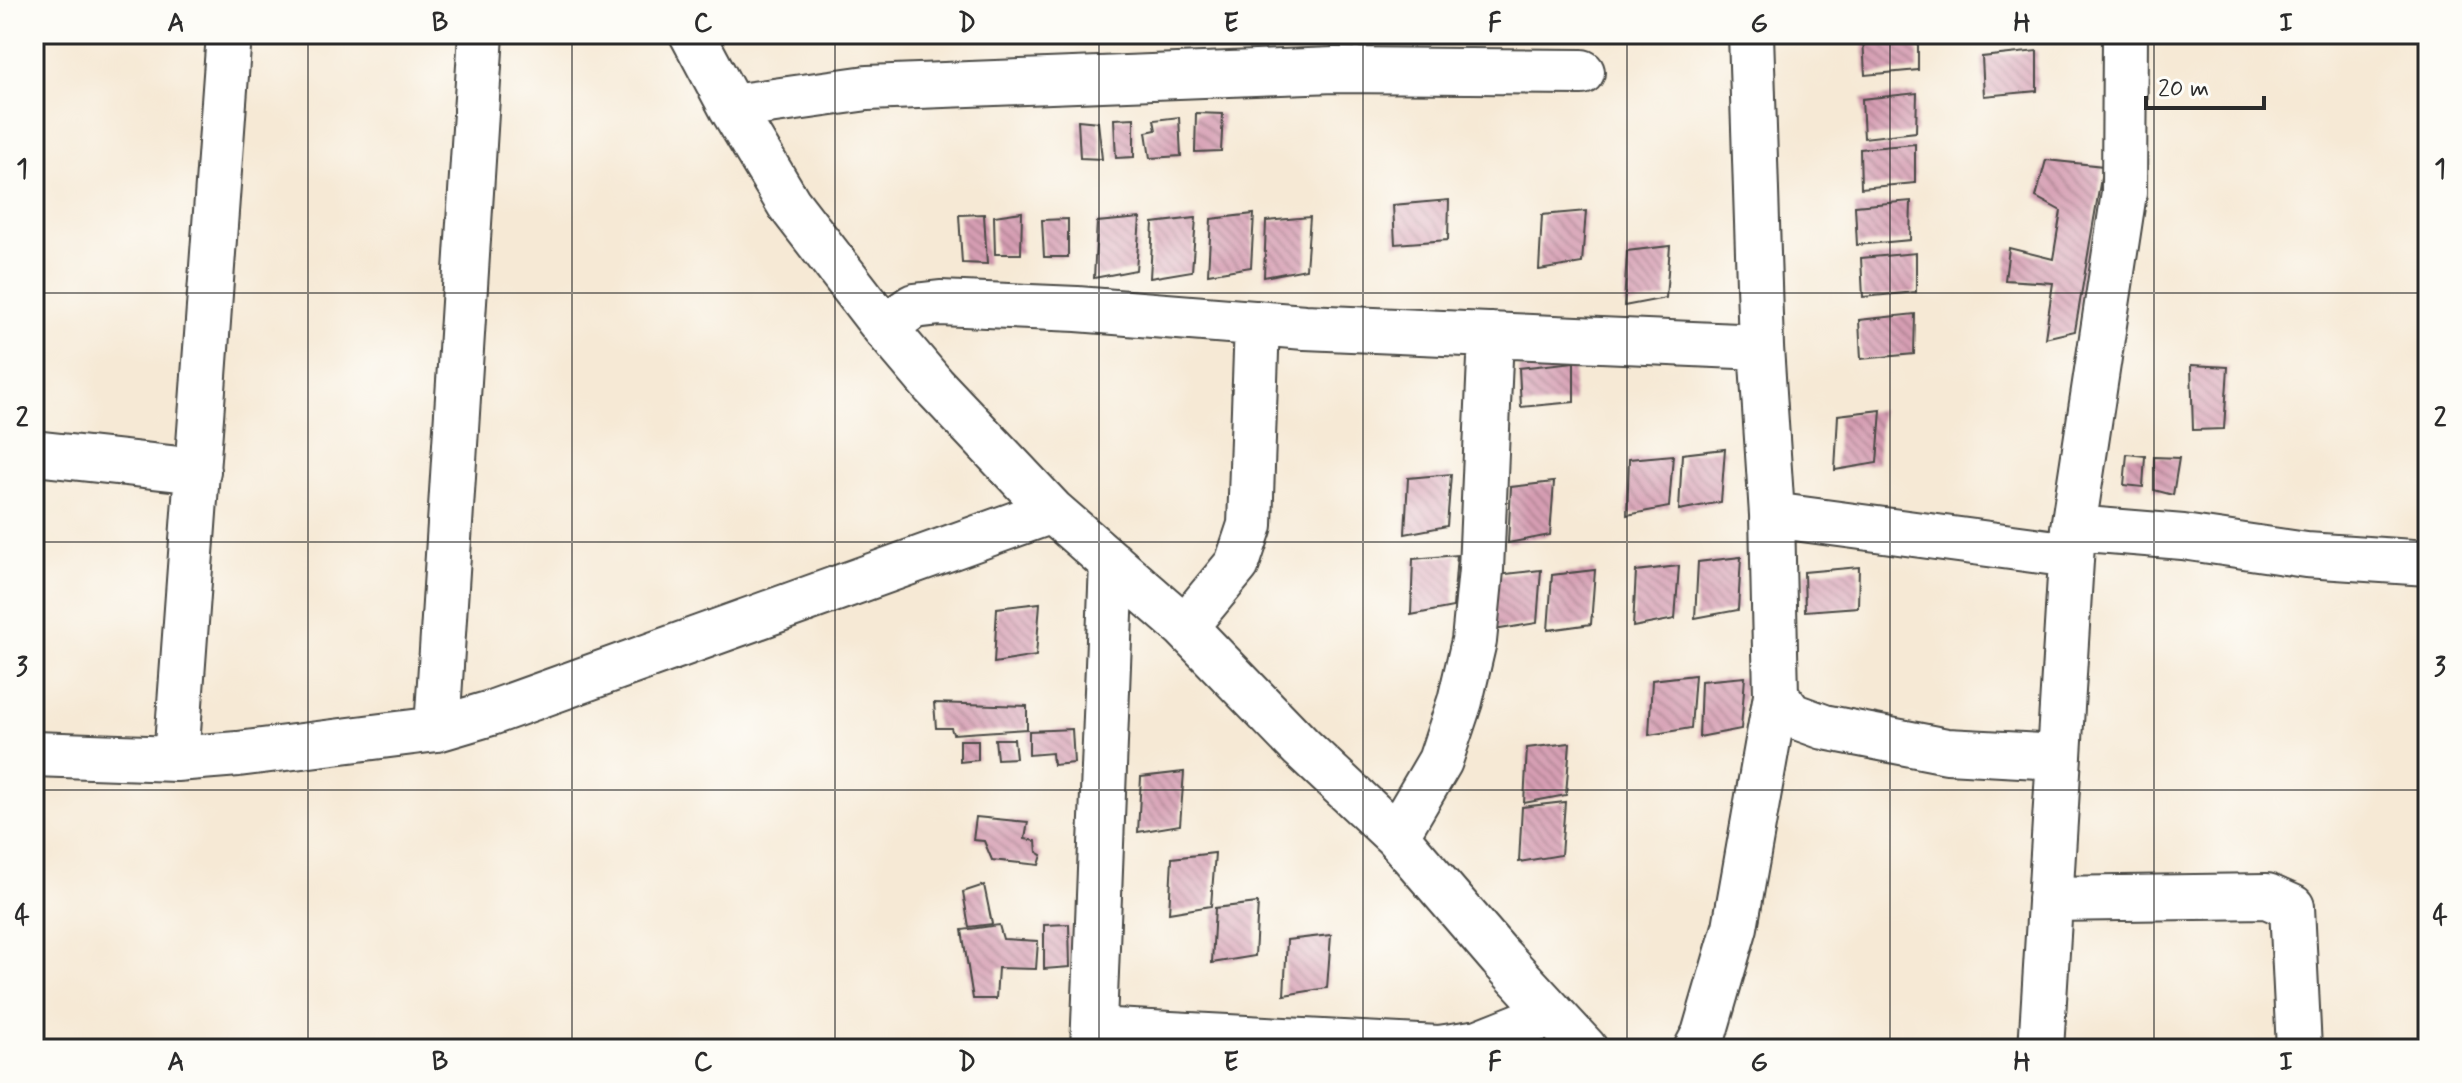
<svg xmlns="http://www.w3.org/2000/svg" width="2462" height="1083" viewBox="0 0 2462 1083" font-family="Mynerve,sans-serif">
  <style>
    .building { fill: url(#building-back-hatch) }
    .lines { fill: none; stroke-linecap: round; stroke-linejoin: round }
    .minor-casing { stroke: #494844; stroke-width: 48 }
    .minor { stroke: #fff; stroke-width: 44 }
    .grid { fill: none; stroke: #2b2b2b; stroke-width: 2; stroke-opacity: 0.55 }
    .neatline { fill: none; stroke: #2b2b2b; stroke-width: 3 }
    .grid-label { font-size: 26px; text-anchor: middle; font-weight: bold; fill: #2b2b2b }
  </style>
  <defs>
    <pattern id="building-back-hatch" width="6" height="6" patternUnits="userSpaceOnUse" patternTransform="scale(2)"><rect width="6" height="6" fill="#d59db2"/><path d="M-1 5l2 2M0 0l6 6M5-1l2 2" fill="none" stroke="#ad8091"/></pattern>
  </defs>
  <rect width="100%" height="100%" fill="#fdfcf7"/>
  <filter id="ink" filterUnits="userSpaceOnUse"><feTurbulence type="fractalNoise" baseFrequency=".0125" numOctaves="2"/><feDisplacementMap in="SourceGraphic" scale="16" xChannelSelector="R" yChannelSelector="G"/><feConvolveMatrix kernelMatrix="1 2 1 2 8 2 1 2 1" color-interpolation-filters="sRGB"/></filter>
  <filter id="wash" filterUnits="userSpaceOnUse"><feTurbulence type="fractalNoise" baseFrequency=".006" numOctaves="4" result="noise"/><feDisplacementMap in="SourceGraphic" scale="32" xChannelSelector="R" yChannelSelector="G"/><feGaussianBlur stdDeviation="1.8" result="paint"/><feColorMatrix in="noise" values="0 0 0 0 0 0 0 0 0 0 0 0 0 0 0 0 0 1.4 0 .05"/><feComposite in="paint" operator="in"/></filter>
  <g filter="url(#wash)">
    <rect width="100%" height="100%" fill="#f6e9d5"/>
    <g id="blocks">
      <path class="building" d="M1890 34H1918V70L1865 75 1863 37Z
        M2037 51V91L1984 96 1982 57Z
        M1917 93 1916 132 1864 138 1862 99Z
        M1196 113 1223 114 1221 151 1195 152Z
        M1179 117 1181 156 1150 158 1146 132 1156 130 1154 120Z
        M1134 118V157L1116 158 1114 119Z
        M1078 120 1098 122 1102 159 1080 158Z
        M1915 144V183L1861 188 1860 149Z
        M2046 160 2103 166 2075 331 2045 338 2053 283 2005 280 2009 248 2053 259 2061 211 2036 197Z
        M1449 200 1448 240 1395 244 1393 205Z
        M1911 201 1910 240 1857 245 1855 206Z
        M1586 211 1582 263 1539 270 1542 215Z
        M1022 212 1021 254H995L994 216Z
        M984 214 987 264 962 263 959 215Z
        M1254 214 1251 267 1208 274 1211 219Z
        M1310 217 1306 269 1264 277 1266 221Z
        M1140 218 1136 270 1094 278 1097 222Z
        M1196 218 1192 271 1150 278 1153 223Z
        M1068 219V257H1044L1042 220Z
        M1670 246 1666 298 1624 306 1627 251Z
        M1916 253V292L1863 297 1861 258Z
        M1915 314 1914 354 1861 359 1859 320Z
        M1574 362V402L1521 407 1519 368Z
        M2191 365 2228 367 2224 429 2193 430Z
        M1881 410 1877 463 1835 470 1838 415Z
        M1725 449 1721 502 1679 510 1682 454Z
        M2127 454 2145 456 2143 487 2124 485Z
        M1673 455 1669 507 1627 515 1629 459Z
        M2154 457 2179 458 2173 495 2154 490Z
        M1451 474 1447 526 1405 534 1408 478Z
        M1554 482 1550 535 1508 543 1511 487Z
        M1457 555 1453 607 1411 615 1413 559Z
        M1741 557 1738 610 1695 618 1698 562Z
        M1679 566 1675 619 1633 627 1636 571Z
        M1859 567 1858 607 1805 611 1804 572Z
        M1541 570 1537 623 1494 630 1497 575Z
        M1595 570 1591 624 1548 630 1552 575Z
        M1040 603 1036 656 994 663 997 608Z
        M1695 675 1691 728 1649 735 1652 680Z
        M1745 677 1741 729 1699 737 1701 681Z
        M934 703 1027 706V729L953 734 951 728H936Z
        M1072 729 1074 763 1053 765 1052 753 1029 755V731Z
        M995 739H1014L1016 758 997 759Z
        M960 740H978V760L960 762Z
        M1570 743 1566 795 1524 803 1527 748Z
        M1184 772 1180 825 1138 832 1141 777Z
        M1565 802 1561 855 1519 862 1522 807Z
        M976 817 1028 822 1025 839 1036 841 1037 852 1042 855 1039 865 992 860 984 841 973 840Z
        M1215 853 1211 906 1169 913 1172 858Z
        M984 885 992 924 969 927 963 892Z
        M1258 903 1255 956 1212 963 1215 908Z
        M1069 924 1070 967 1044 969V925Z
        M999 925 1003 939 1038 941 1036 969 998 968 996 999H973L962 930Z
        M1331 935 1327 988 1284 995 1287 940Z"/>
    </g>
  </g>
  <g filter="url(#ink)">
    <use href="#blocks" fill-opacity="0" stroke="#494844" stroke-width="2"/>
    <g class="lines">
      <defs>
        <path id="minor" d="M692 34 731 107 789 204 884 327 934 386 1052 511 1185 627 1301 747 1396 836 1501 958 1585 1049
          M731 107 867 88 1335 70 1582 72
          M884 327 914 306 940 303 1077 309 1305 327 1761 347
          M34 453 198 471
          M1772 515 2071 555
          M2073 528 2183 537 2306 555 2428 563
          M1185 627 1237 564 1250 525 1257 323
          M1776 695 1791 715 1824 727 1947 751 2059 757
          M437 729 481 34
          M34 754 176 759 238 754 437 729 491 713 1052 511
          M176 759 229 34
          M1396 836 1440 761 1460 701 1474 641 1481 570 1491 335
          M2050 899 2267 896 2292 907 2299 1049
          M1094 1030 1439 1048 1479 1042 1552 1013
          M1093 1049 1112 563
          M1696 1049 1704 1034 1735 927 1776 695 1772 515 1761 347 1751 34
          M2041 1049 2073 528 2124 193 2125 34"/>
      </defs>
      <use href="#minor" class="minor-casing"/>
      <use href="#minor" class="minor"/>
    </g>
  </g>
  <path class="grid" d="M308 34V1049M572 34V1049M835 34V1049M1099 34V1049M1363 34V1049M1627 34V1049M1890 34V1049M2154 34V1049M34 293H2428M34 542H2428M34 790H2428"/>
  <rect width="2462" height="1083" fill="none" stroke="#fdfcf7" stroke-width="88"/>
  <path d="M2146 96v12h118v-12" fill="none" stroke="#2b2b2b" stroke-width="4"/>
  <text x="2158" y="96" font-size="24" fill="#2b2b2b" stroke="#fdfcf7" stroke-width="6" paint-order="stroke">20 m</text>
  <rect x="44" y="44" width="2374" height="995" class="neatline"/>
  <g class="grid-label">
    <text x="176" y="31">A</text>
    <text x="440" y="31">B</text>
    <text x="703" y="31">C</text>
    <text x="967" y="31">D</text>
    <text x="1231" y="31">E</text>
    <text x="1495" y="31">F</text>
    <text x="1759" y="31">G</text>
    <text x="2022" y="31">H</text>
    <text x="2286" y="31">I</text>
    <text x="22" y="177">1</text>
    <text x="2440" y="177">1</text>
    <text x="22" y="426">2</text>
    <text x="2440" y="426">2</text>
    <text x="22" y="675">3</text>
    <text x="2440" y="675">3</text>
    <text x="22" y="924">4</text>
    <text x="2440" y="924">4</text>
    <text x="176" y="1070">A</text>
    <text x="440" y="1070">B</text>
    <text x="703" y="1070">C</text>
    <text x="967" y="1070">D</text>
    <text x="1231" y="1070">E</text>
    <text x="1495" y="1070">F</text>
    <text x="1759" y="1070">G</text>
    <text x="2022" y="1070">H</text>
    <text x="2286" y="1070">I</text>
  </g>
</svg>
